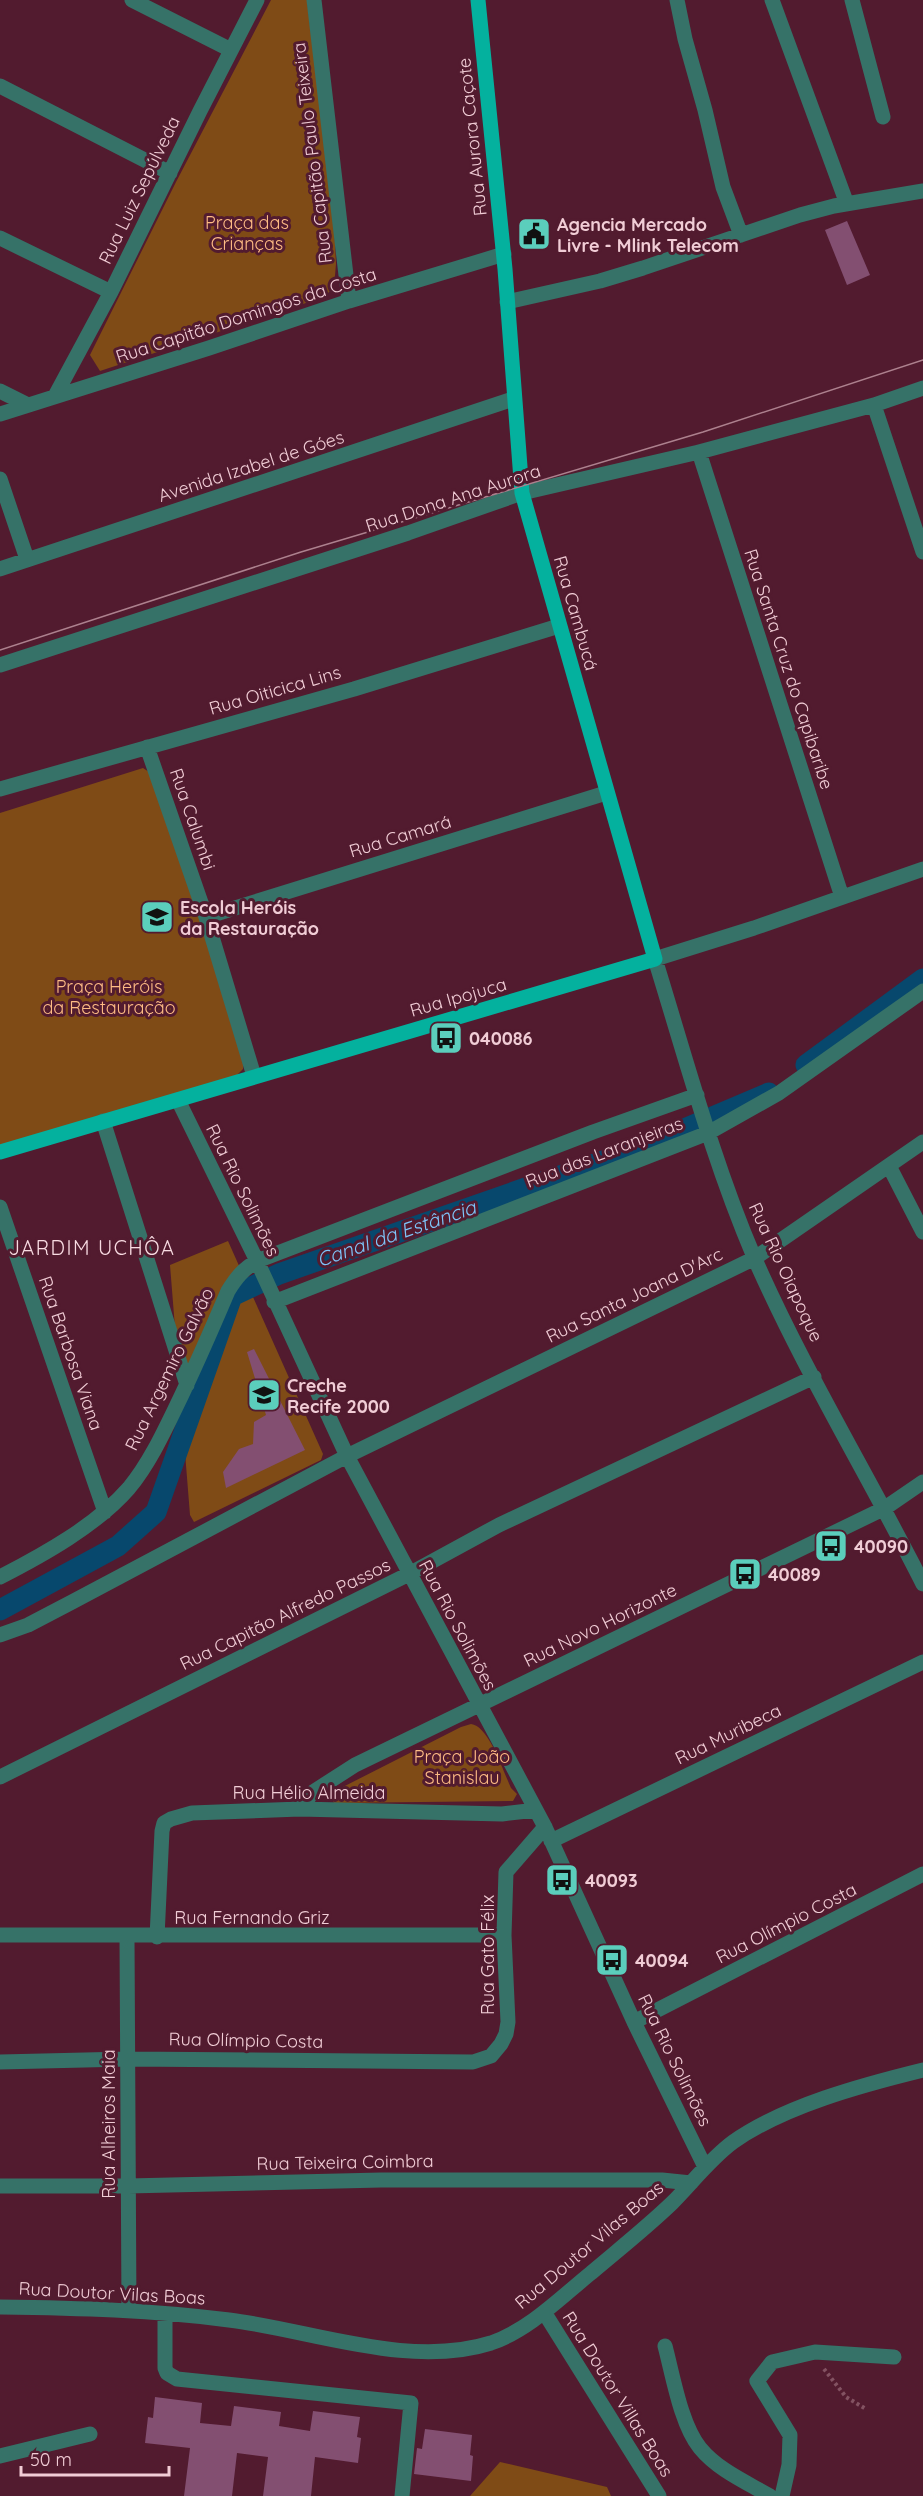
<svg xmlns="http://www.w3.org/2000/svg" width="923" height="2496" viewBox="0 0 923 2496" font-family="Quicksand,sans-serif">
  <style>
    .green { fill: #7f4b16 }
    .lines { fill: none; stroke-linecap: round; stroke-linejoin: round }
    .canal { stroke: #07486d; stroke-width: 21 }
    .building { fill: #834f71 }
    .path { stroke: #835262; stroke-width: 4; stroke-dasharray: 3 3; stroke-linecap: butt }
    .minor { stroke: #367268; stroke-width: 15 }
    .major { stroke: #04b19e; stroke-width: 15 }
    .tram { stroke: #ad818e; stroke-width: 1.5 }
    .labels { text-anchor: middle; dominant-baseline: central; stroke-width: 6; stroke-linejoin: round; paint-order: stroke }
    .street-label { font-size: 18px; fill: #f1cdd6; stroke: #521b2f }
    .park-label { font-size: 18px; fill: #febc84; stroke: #521b2f }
    .poi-label { font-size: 18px; font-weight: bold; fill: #f1cdd6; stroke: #521b2f; text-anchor: start }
    .water-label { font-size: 20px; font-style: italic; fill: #7ec7fb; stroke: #521b2f }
    .neighbourhood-label { font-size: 20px; letter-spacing: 1.5px; fill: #f9dce3; stroke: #521b2f }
  </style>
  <rect width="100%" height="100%" fill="#521b2f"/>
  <path class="green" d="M271 0H307L334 221 336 264 334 287 324 297 100 371 90 355 176 182Z
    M143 768 155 776 244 1055 243 1069 237 1075 0 1147V813Z
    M228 1241 323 1454 321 1460 194 1522 190 1515 170 1265Z
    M471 1724C489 1726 503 1771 511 1788L517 1794 513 1801 334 1803 331 1798 333 1792 461 1727Z
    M500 2462 607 2487 611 2496H470Z"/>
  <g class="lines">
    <path class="canal" d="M806 1065 923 979
      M0 1610 118 1546 156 1512 232 1296 279 1274 635 1150 769 1093"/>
  </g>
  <path class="building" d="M847 221 870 275 847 285 825 230Z
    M254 1349 305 1450 226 1488 223 1472 239 1449 253 1444 254 1422 266 1415 247 1352Z
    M155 2397 202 2403 200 2423 231 2426 234 2406 281 2412 279 2426 310 2431 313 2411 360 2417 357 2437 361 2438 358 2463 315 2457 311 2496H263L268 2457 237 2453 232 2496H184L190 2448 145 2443 148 2417 153 2418Z
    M425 2429 472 2435 470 2455 473 2456 471 2481 414 2474 417 2448 422 2449Z"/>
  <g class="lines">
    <path class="path" d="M824 2369 846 2397 866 2409"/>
    <path class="minor" d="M132 0 231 50
      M314 0 349 301
      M677 0 685 39 705 110 723 187 741 235
      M772 0 847 204
      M852 0 883 117
      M0 86 170 173
      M0 238 111 292
      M507 302 600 281 643 268 800 215 834 206 923 191
      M0 391 26 404
      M55 396 111 292 200 111 257 0
      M874 405 923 552
      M0 414 209 348 349 301 504 254
      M699 452 842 897
      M0 479 27 559
      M0 569 513 399
      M0 665 408 533 522 493 699 452 874 405 923 388
      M147 747 206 917 254 1076
      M0 789 354 689 559 626
      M923 869 754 928 655 959C686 1059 713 1161 754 1257 803 1369 868 1475 923 1584
      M206 917 606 793
      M178 1100 257 1261 347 1456 545 1827 634 2022 705 2167
      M103 1121 187 1385
      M889 1166 923 1232
      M0 1207 105 1512
      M274 1302 708 1133 779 1093 923 991
      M0 1577C43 1555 97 1525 129 1488 148 1465 162 1436 175 1409 194 1370 211 1331 228 1291 236 1278 243 1269 257 1261L593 1132 697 1095
      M0 1635 28 1625 72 1602 347 1456 755 1258 923 1142
      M0 1777 409 1574 499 1525 814 1377
      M300 1809 313 1792 355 1765 885 1508 923 1482
      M551 1841 923 1662
      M0 1935H504
      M127 1937 129 2311
      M157 1937 162 1831 164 1823 171 1819 192 1813 300 1809 502 1814 536 1810
      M634 2022 923 1874
      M0 2062 127 2059 473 2062 491 2056 501 2044 506 2034 508 2022 504 1935 506 1872 545 1827
      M0 2186H128L381 2180H662L691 2183
      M0 2307C76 2308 153 2310 229 2320 311 2330 409 2369 491 2343 529 2330 560 2298 591 2273 618 2250 646 2228 672 2203 692 2183 710 2159 733 2142 784 2106 862 2085 923 2070
      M544 2312 659 2496
      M165 2314V2368L167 2373 177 2379 411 2403 402 2496
      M665 2346C673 2376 681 2425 700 2448 718 2470 746 2482 770 2496
      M0 2456 90 2434
      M782 2496 789 2465 790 2435 757 2381 772 2362 815 2352 894 2357"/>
    <path class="major" d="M0 1152 655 959 522 493 505 269 478 0"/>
    <path class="tram" d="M0 650 301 552 703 432 923 360"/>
  </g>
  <defs>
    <symbol id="civic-square" viewBox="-11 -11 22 22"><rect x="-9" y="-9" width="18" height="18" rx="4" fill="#5bcebc" stroke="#521b2f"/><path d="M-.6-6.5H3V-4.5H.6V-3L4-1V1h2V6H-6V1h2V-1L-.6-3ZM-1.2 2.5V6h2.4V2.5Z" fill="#111"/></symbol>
    <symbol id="school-square" viewBox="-11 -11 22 22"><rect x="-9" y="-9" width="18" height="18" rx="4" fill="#5bcebc" stroke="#521b2f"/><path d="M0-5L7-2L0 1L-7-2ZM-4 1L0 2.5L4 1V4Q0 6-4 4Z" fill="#111"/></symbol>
    <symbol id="bus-square" viewBox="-11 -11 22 22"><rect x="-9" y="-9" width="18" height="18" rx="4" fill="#5bcebc" stroke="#521b2f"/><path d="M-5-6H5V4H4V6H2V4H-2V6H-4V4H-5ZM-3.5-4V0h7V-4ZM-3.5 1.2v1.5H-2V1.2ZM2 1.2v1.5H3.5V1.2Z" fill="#111"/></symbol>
  </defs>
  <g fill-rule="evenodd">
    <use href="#civic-square" x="515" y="215" width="38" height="38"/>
    <use href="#school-square" x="138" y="898" width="38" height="38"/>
    <use href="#bus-square" x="427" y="1019" width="38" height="38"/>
    <use href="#school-square" x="245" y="1376" width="38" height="38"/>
    <use href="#bus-square" x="812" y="1527" width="38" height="38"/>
    <use href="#bus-square" x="726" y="1555" width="38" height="38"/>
    <use href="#bus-square" x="543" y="1861" width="38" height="38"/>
    <use href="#bus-square" x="593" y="1941" width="38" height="38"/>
  </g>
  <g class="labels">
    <g class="street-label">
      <text transform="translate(472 137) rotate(-96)">Rua Aurora Caçote</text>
      <text transform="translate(312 153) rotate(-97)">Rua Capitão Paulo Teixeira</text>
      <text transform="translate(139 190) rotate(-64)">Rua Luiz Sepúlveda</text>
      <text transform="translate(246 315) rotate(-18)">Rua Capitão Domingos da Costa</text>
      <text transform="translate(251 466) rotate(-18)">Avenida Izabel de Góes</text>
      <text transform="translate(453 498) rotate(-18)">Rua Dona Ana Aurora</text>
      <text transform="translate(576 613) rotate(74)">Rua Cambucá</text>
      <text transform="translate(789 669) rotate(72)">Rua Santa Cruz do Capibaribe</text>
      <text transform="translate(275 690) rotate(-16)">Rua Oiticica Lins</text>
      <text transform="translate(193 819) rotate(71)">Rua Calumbi</text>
      <text transform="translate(400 836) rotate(-17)">Rua Camará</text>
      <text transform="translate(458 997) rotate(-16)">Rua Ipojuca</text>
      <text transform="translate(604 1152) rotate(-21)">Rua das Laranjeiras</text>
      <text transform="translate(243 1190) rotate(64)">Rua Rio Solimões</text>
      <text transform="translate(786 1272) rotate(65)">Rua Rio Oiapoque</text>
      <text transform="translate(634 1295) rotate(-26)">Rua Santa Joana D'Arc</text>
      <text transform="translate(71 1353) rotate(71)">Rua Barbosa Viana</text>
      <text transform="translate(169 1369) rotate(-64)">Rua Argemiro Galvão</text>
      <text transform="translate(285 1614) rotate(-26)">Rua Capitão Alfredo Passos</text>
      <text transform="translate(458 1625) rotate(62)">Rua Rio Solimões</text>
      <text transform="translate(600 1625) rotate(-26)">Rua Novo Horizonte</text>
      <text transform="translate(728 1734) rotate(-26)">Rua Muribeca</text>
      <text x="309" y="1792">Rua Hélio Almeida</text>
      <text x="252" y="1917">Rua Fernando Griz</text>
      <text transform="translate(786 1923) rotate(-27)">Rua Olímpio Costa</text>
      <text transform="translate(487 1955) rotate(-90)">Rua Gato Félix</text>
      <text transform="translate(246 2040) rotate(1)">Rua Olímpio Costa</text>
      <text transform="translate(675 2060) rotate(64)">Rua Rio Solimões</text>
      <text transform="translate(108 2124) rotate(-90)">Rua Alheiros Maia</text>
      <text transform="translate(345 2162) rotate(-1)">Rua Teixeira Coimbra</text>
      <text transform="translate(589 2245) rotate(-40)">Rua Doutor Vilas Boas</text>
      <text transform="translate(112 2293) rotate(3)">Rua Doutor Vilas Boas</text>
      <text transform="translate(618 2394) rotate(58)">Rua Doutor Villas Boas</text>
    </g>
    <g class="park-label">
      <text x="247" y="222">Praça das<tspan x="247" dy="21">Crianças</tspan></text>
      <text x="109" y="986">Praça Heróis<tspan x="109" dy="21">da Restauração</tspan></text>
      <text x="462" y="1756">Praça João<tspan x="462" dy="21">Stanislau</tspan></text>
    </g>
    <g class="poi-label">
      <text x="557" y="224">Agencia Mercado<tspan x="557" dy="21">Livre - Mlink Telecom</tspan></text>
      <text x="180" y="907">Escola Heróis<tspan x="180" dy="21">da Restauração</tspan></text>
      <text x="469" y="1038">040086</text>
      <text x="287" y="1385">Creche<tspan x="287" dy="21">Recife 2000</tspan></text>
      <text x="854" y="1546">40090</text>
      <text x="768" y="1574">40089</text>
      <text x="585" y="1880">40093</text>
      <text x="635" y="1960">40094</text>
    </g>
    <g class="water-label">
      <text transform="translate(396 1233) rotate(-19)">Canal da Estância</text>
    </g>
    <g class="neighbourhood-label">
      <text x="92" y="1247">JARDIM UCHÔA</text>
    </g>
  </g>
  <path d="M21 2466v9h148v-9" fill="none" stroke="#f1cdd6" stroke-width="3"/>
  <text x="30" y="2466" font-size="18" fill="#f1cdd6" stroke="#521b2f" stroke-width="4.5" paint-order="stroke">50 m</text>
</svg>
